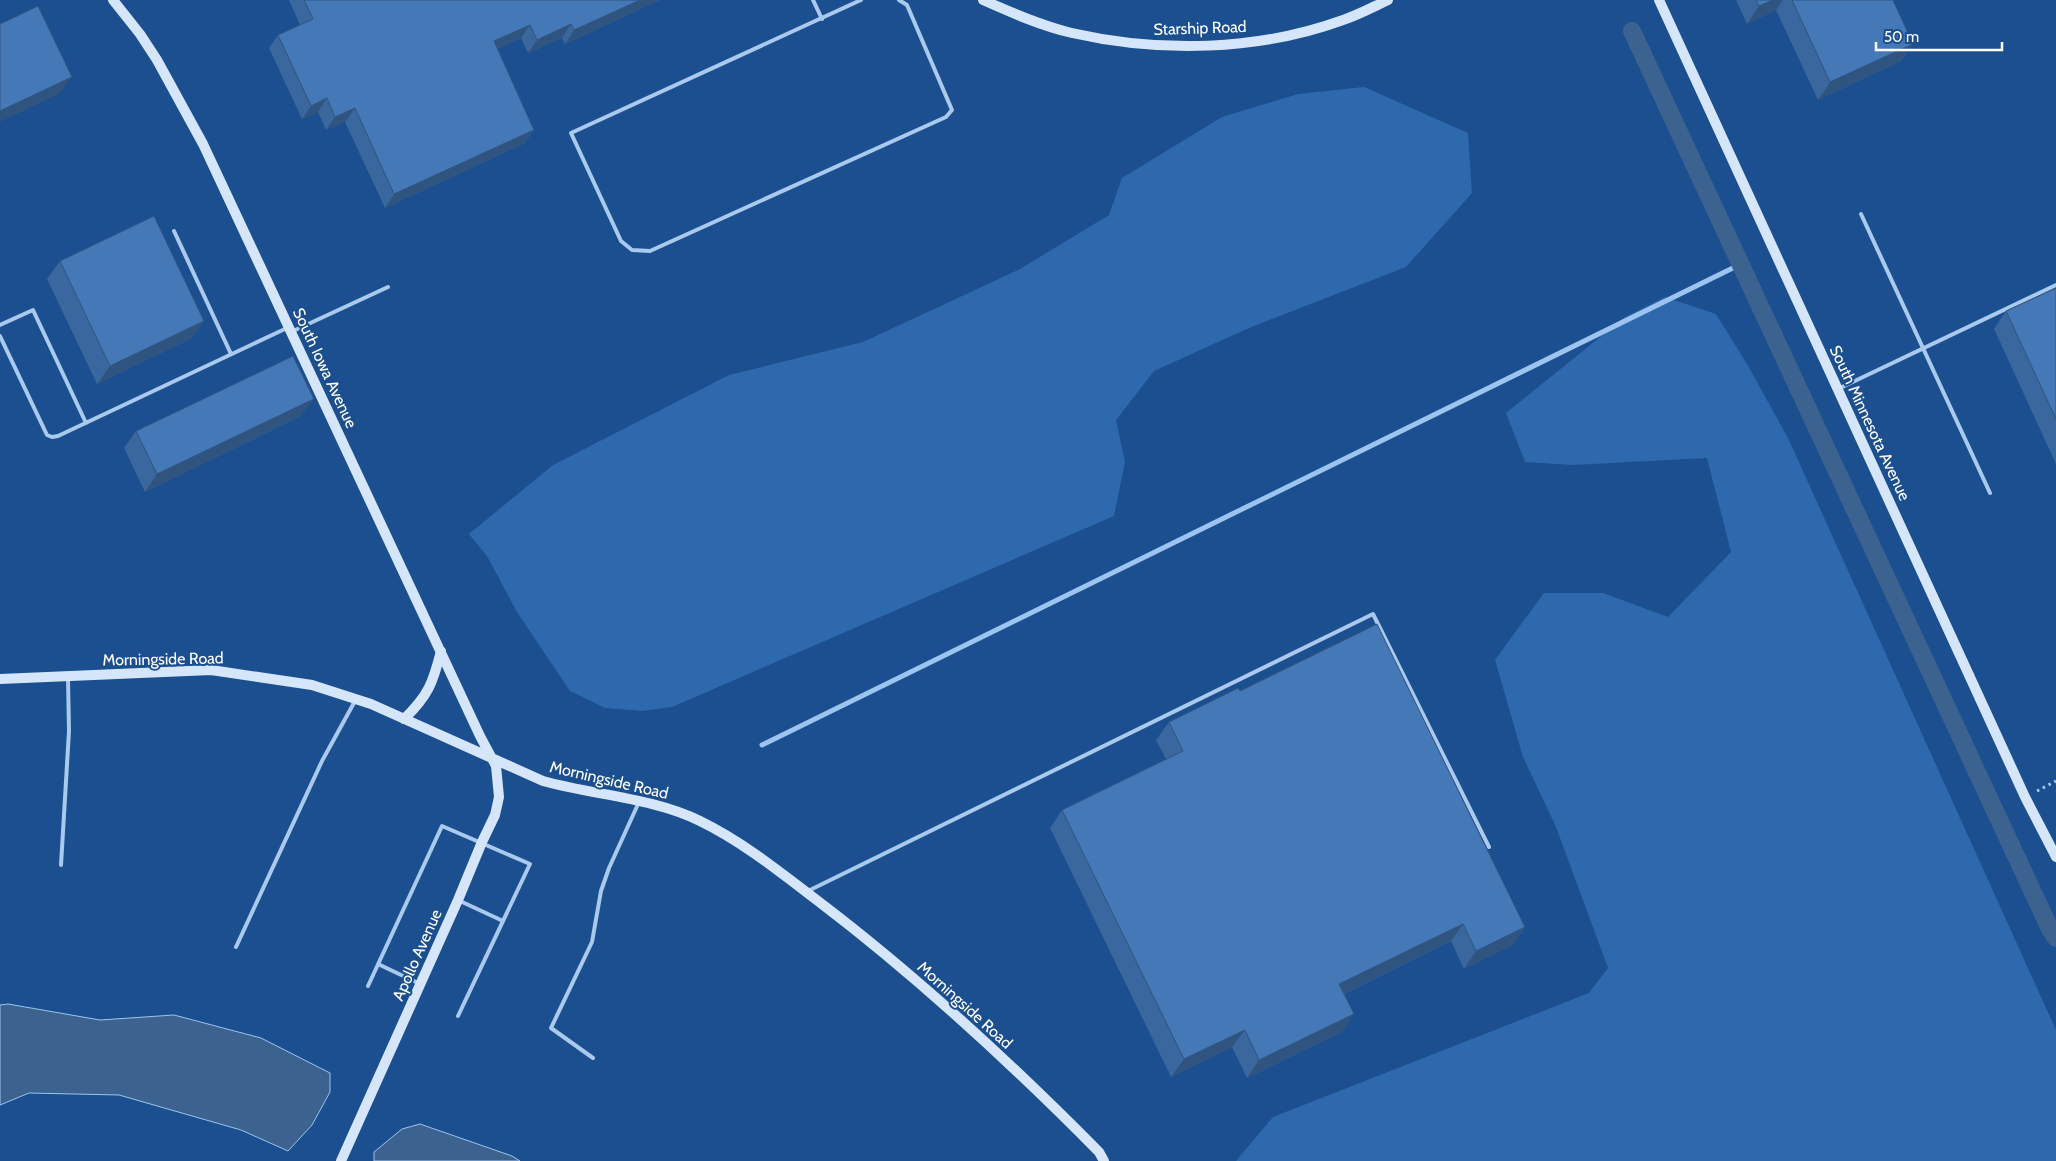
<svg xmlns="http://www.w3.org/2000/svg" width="2056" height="1161" viewBox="0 0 2056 1161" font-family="Cabin,sans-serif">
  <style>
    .green { fill: #2e69ad }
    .water { fill: #3c6290; stroke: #9cc4f0 }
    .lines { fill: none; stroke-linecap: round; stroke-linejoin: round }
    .stream { stroke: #9cc4f0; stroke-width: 5 }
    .canal { stroke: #3c6290; stroke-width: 18 }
    .path { stroke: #a9c9ee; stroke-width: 3; stroke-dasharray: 2.5 4; stroke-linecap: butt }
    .lane { stroke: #a9c9ee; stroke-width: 4 }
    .secondary { stroke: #d6e6fa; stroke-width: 10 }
    .wall { fill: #3a679d }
    .shaded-wall { fill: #305480 }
    .building { fill: #4478b7; stroke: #305480 }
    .labels { text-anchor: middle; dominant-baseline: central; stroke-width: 4; stroke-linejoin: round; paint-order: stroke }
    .street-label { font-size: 16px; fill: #fff; stroke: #1b4f8f }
  </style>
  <rect width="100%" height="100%" fill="#1b4f8f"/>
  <path class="green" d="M1364 87 1468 133 1472 193 1406 267 1249 328 1154 371 1116 420 1125 462 1114 516 672 707 643 711 605 708 570 691 517 612 487 556 469 534 553 465 729 375 863 342 1020 269 1109 215 1122 178 1222 117 1298 94Z
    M1665 297 1716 314 1747 364 1788 438 2056 1030V1161H1236L1273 1117 1589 993 1608 968 1556 827 1523 757 1495 660 1544 593H1603L1668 617 1731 552 1707 458 1573 465 1525 462 1506 413 1625 317Z"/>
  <path class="water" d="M8 1004 100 1020 174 1015 261 1038 330 1073V1092L312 1125 288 1151 241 1130 119 1095 29 1093 0 1105V1005Z
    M420 1124 512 1156 520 1161H374V1152L402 1129Z"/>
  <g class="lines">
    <path class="stream" d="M762 745 1741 264"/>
    <path class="canal" d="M1632 31 2050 929 2056 938"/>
    <path class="path" d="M2037 791 2056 781"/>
    <path class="lane" d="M813 0 822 19
      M861 0 571 133 621 241 632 250 650 251 946 117 952 110 907 5 899 0
      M1861 214 1990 493
      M174 231 231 354
      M0 325 33 310 86 423
      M291 332 388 287
      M0 336 47 435 52 437 58 436 287 328
      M1838 389 2056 285
      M61 865 69 731 68 678
      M808 891 1373 614 1489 847
      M460 901 503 921
      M236 947 322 761 355 701
      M378 964 418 983
      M368 986 442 826 530 864 458 1016
      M593 1058 551 1028 592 942 601 891 609 868 639 802"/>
    <path class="secondary" d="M113 0 140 34 157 60 203 144 480 736 496 766 499 797 495 815 482 842 458 900 341 1161
      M983 0C1012 13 1042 26 1072 33 1160 53 1258 51 1343 20 1358 15 1373 7 1388 0
      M1659 0 2025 797 2056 857
      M0 679 211 670 312 685 371 704 543 781C593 795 654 798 700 821 743 842 780 872 818 901 918 977 1011 1063 1099 1152L1104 1161
      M404 719C428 696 433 683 441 651"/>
  </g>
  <path class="wall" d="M289 0H660L565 44 562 38 528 53 521 38 497 49 534 130 525 143 385 208 345 122 326 130 318 112 302 119 269 48 278 35 300 25Z
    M1736 0H1893L1913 44 1901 61 1818 100 1776 10 1747 24Z
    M60 261 204 321 192 338 97 384 47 279Z
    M2056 288V464L1994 329 2006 311Z
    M301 416 145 492 124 448 136 431Z
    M1240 691 1525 927 1513 945 1464 969 1451 941 1344 994 1342 1032 1247 1078 1232 1047 1171 1077 1050 828 1062 810 1166 759 1156 740 1169 722Z"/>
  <path class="shaded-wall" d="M640 0H660L565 44 574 30Z
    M1773 0H1783L1776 10 1747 24 1759 6Z
    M571 24 562 38 528 53 537 40Z
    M530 25 521 38 484 55 494 41Z
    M1913 44 1901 61 1818 100 1830 82Z
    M72 77 59 94 0 122V111Z
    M327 98 318 112 302 119 311 106Z
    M355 108 345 122 326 130 335 117Z
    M534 130 525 143 385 208 394 194Z
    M204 321 192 338 97 384 110 366Z
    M314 399 301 416 145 492 157 474Z
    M1463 924 1451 941 1327 1002 1339 984Z
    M1525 927 1513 945 1464 969 1476 951Z
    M1354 1014 1342 1032 1247 1078 1259 1060Z
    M1245 1030 1232 1047 1171 1077 1184 1059Z"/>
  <path class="building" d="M304 0H640L574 30 571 24 537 40 530 25 494 41 534 130 394 194 355 108 335 117 327 98 311 106 278 35 313 19Z
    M1756 0H1773L1759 6Z
    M1792 0H1893L1913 44 1830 82Z
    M38 6 72 77 0 111V24Z
    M154 216 204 321 110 366 60 261Z
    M2056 288V419L2006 311Z
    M293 356 314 399 157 474 136 431Z
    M1377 624 1525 927 1476 951 1463 924 1339 984 1354 1014 1259 1060 1245 1030 1184 1059 1062 810 1183 751 1169 722 1238 688 1240 691Z"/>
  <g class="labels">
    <g class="street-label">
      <text transform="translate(1200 28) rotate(-2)">Starship Road</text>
      <text transform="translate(325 368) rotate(65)">South Iowa Avenue</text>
      <text transform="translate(1870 423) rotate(65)">South Minnesota Avenue</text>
      <text transform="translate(163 659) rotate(-1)">Morningside Road</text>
      <text transform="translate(609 780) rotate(13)">Morningside Road</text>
      <text transform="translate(417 955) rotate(-66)">Apollo Avenue</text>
      <text transform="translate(965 1005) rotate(42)">Morningside Road</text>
    </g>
  </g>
  <path d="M1876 42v8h126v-8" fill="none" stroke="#ffffff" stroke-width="2.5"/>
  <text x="1884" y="42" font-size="15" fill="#ffffff" stroke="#1b4f8f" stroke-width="4" paint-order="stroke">50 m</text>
</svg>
